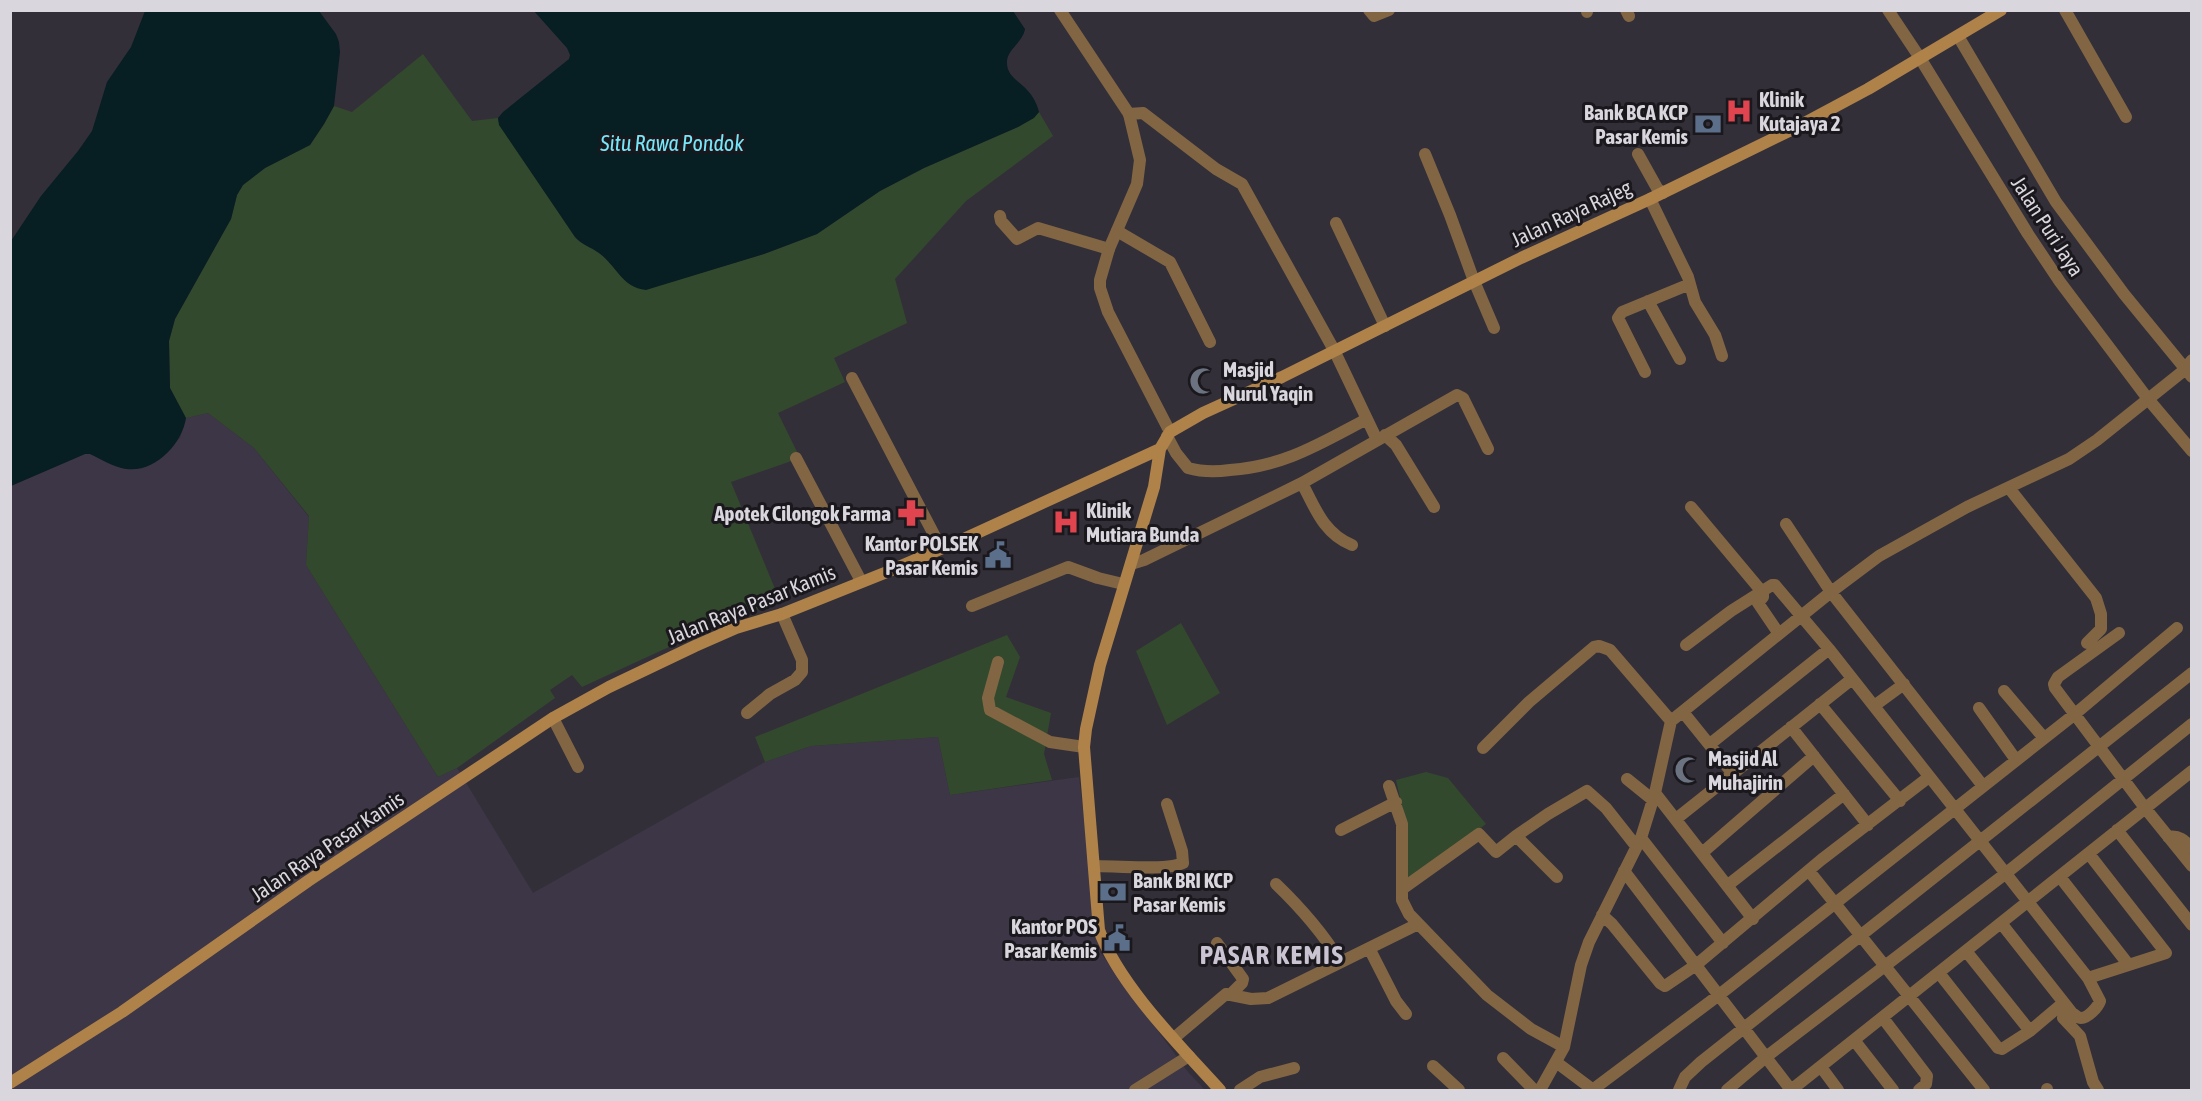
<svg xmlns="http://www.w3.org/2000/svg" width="2202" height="1101" viewBox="0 0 2202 1101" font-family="'Asap Condensed',sans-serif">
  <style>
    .built { fill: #3d3646 }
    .green { fill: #33492d }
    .water { fill: #071e22 }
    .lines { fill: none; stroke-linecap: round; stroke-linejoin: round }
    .minor { stroke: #826644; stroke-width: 12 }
    .tertiary { stroke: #826644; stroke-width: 12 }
    .secondary { stroke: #af824a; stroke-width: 12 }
    .labels { text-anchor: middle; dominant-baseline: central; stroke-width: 6; stroke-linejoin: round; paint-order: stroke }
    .poi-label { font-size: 21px; font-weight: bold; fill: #d9d6dd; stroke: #1a181d; text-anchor: start }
    .street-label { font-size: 21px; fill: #d9d6dd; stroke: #1a181d }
    .water-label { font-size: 22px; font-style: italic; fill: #76e6f9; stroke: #1a181d }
    .district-label { font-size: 27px; font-weight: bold; letter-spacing: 1.5px; fill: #cac4d2; stroke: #1a181d }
  </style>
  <rect width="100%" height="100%" fill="#332f39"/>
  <path class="built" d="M208 413 254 448 309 517 306 565 438 777 457 768 533 893 765 762 811 746 938 737 950 795 1079 777 1100 952 1188 1072 1205 1090H11L10 486 85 454H90L125 469 155 462 180 438 186 418Z"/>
  <path class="green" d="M423 54 472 121 498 118V121L575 237C582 245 591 247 599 253 616 265 623 288 646 289L764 254 817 234 880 191 924 168 1018 127 1033 118 1039 112 1053 136 966 201 895 279 907 323 834 358 845 382 778 413 800 458 731 482 780 601 721 623 582 687 572 675 550 690 555 698 457 768 438 777 306 565 309 516 254 448 208 413 186 418 170 388 169 341 175 319 231 219 237 195 243 185 265 168 310 145 324 124 334 106 352 112Z
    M1181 623 1220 693 1167 725 1136 651Z
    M1007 635 1020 657 1006 697 1051 713 1044 754 1052 780 950 795 938 737 811 746 765 762 755 737Z
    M1426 772 1448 778 1486 824 1405 885 1408 833 1396 780Z"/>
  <path class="water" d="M533 10 1013 11 1025 29C1023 42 1008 49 1007 61 1006 77 1020 81 1028 91 1034 98 1037 104 1039 112L1034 118 1018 127 924 168 880 191 817 234 764 254 646 290C621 287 617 266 599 253 591 247 582 245 575 237L499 125 498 118 503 112 569 59 570 55 567 48Z
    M145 11H319L336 34 339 42 340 52 334 106 324 124 310 145 265 168 243 185 237 195 231 219 175 319 169 341 170 388 186 418C182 444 155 473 126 469 113 467 101 459 90 454H85L11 486V241L41 196 78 151 92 131 107 82 131 47Z"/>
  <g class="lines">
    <path class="minor" d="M1369 10 1374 16 1389 10
      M1587 10V12
      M1626 10 1629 16
      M2065 10 2126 117
      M1958 36 2056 202 2124 294 2192 377
      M1129 114 1143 113 1216 169 1242 184 1334 350 1377 440
      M1425 154 1450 215 1474 281 1494 328
      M1638 154 1657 188 1663 193
      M1650 199 1688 277 1695 302 1715 335 1722 356
      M1000 216 1001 221 1017 239 1038 228 1109 249
      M1336 223 1385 326
      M1117 231 1170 262 1210 342
      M1648 301 1680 359
      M1645 372 1618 318 1622 312 1690 284
      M852 378 941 548
      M1385 435 1396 445 1434 507
      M1167 436 1176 453 1188 468C1202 472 1216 472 1230 470 1285 466 1319 444 1367 419
      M796 458 861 581
      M1302 483C1315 508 1324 534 1352 545
      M2009 488 2096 598 2101 614V629L2087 643
      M1691 507 1763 593V597L1758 603 1779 634
      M1786 524 1831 592 1983 786
      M1131 564 1144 560 1302 483 1457 395 1463 398 1488 449
      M972 606 1068 567 1098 578 1123 584
      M2119 633 2058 677 2054 684 2055 688 2145 808 2192 866
      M1686 645 1731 611 1772 585H1775L1829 649 2088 978 2100 1001C2098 1007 2088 1018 2081 1018 2078 1018 2074 1014 2072 1013L2001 923
      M998 662 988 698 990 710 1050 742 1084 747
      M2004 691 2044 738
      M1820 704 1900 801
      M1874 706 1904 684
      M1979 708 2016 760
      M1683 712 1733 774
      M747 713 770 694 795 680 802 672V660L782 614
      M553 718 578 767
      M1791 727 1868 825
      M1710 744 1829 649
      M1483 748 1529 702 1594 647 1599 646 1610 650 1671 721
      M1627 779 1653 800
      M1389 786 1402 824V900L1409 914 1487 995 1531 1029 1564 1047
      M1655 793 1753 919
      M1676 819 1852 679
      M1341 830 1396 802
      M2117 830 2192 925
      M2168 837C2179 835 2184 840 2192 848
      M1641 838 1723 943
      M1702 853 1814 756
      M1094 866C1114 866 1168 871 1183 863L1182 851 1167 804
      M1624 871 1791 1090
      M1809 871 1984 1090
      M1557 877 1516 836 1548 814 1587 791 1606 808 1636 846
      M2060 877 2128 964
      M1276 884C1301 908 1322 932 1340 961
      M1728 885 1844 794
      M1402 889 1479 834 1496 852 1516 836
      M1602 915 1612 924 1660 983 1665 986 1696 965 1821 860 1929 777
      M1217 943 1243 979 1242 983 1231 994
      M1369 948 1396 1001 1406 1014
      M1966 951 2030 1031
      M1939 973 1998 1048 2002 1049 2030 1031 2063 1003
      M2088 978 2166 953 2089 854
      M2067 1008 2063 1018 2080 1036 2093 1082 2098 1090
      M1883 1018 1927 1076 1926 1084 1919 1090
      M1174 1038 1226 994 1251 999 1268 998 1418 924
      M1854 1040 1893 1090
      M1503 1058 1534 1090
      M1556 1062 1592 1089 1595 1088 1719 995 2075 714 2177 628
      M1433 1066 1459 1090
      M1821 1067 1838 1090
      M1240 1090 1260 1077 1294 1068
      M1540 1090 1564 1047 1581 965 1589 942 1641 838 1655 793 1671 721 1831 592 1879 556 1967 507 2069 459 2097 440 2182 372 2192 360
      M1679 1090 1685 1077 1701 1062 2192 673
      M1727 1090 1766 1057 2005 874 2192 724
      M1791 1090 2192 771
      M2047 1090V1089"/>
    <path class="tertiary" d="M1060 10 1129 114 1140 160 1137 184 1109 249 1100 280V288L1108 312 1170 432
      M1888 10 1920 58 2028 234 2060 282 2148 399 2192 451
      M1135 1090 1189 1056"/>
    <path class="secondary" d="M10 1083 122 1012 308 881 553 718 609 687 695 646 736 628 782 614 887 572 966 538 1160 449
      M1220 1090C1181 1047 1119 985 1099 930L1084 747 1086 729 1100 665 1154 487 1160 449 1170 432 1203 413 1282 377 1521 258 1650 199 1797 127 1868 89 2001 10"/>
  </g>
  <defs>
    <symbol id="hospital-bare" viewBox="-9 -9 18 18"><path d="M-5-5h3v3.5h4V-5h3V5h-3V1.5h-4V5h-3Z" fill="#e0444e" stroke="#1a181d" stroke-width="2.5" paint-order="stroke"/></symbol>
    <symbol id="bank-bare" viewBox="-9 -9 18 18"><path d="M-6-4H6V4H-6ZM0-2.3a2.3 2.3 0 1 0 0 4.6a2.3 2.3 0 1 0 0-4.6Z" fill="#5c6f8a" stroke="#1a181d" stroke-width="2.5" paint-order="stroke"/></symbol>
    <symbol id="mosque-bare" viewBox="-9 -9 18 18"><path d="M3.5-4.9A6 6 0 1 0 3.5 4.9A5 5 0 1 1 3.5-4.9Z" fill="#6b7280" stroke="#1a181d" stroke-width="2.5" paint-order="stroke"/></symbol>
    <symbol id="pharmacy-bare" viewBox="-9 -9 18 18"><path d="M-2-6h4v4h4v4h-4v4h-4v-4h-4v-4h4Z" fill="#e0444e" stroke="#1a181d" stroke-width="2.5" paint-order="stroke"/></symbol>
    <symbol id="civic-bare" viewBox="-9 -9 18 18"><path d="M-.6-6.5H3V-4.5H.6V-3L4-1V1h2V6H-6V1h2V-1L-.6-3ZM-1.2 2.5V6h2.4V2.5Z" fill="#5c6f8a" stroke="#1a181d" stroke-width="2.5" paint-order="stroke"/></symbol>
  </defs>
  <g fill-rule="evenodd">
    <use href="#hospital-bare" x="1720" y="92" width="38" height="38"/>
    <use href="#bank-bare" x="1689" y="105" width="38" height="38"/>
    <use href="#mosque-bare" x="1184" y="362" width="38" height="38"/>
    <use href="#pharmacy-bare" x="892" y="494" width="38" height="38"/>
    <use href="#hospital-bare" x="1047" y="503" width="38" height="38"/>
    <use href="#civic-bare" x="979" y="536" width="38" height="38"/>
    <use href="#mosque-bare" x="1669" y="751" width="38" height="38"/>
    <use href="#bank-bare" x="1094" y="873" width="38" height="38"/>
    <use href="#civic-bare" x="1098" y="919" width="38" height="38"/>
  </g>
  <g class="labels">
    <g class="poi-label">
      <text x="1759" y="99">Klinik<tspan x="1759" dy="24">Kutajaya 2</tspan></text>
      <text x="1688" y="112" text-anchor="end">Bank BCA KCP<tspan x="1688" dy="24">Pasar Kemis</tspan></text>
      <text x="1223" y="369">Masjid<tspan x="1223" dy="24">Nurul Yaqin</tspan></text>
      <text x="1086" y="510">Klinik<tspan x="1086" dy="24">Mutiara Bunda</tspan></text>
      <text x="891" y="513" text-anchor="end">Apotek Cilongok Farma</text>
      <text x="978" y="543" text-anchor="end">Kantor POLSEK<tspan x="978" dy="24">Pasar Kemis</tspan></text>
      <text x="1708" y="758">Masjid Al<tspan x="1708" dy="24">Muhajirin</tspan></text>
      <text x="1133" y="880">Bank BRI KCP<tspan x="1133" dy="24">Pasar Kemis</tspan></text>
      <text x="1097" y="926" text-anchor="end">Kantor POS<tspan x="1097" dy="24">Pasar Kemis</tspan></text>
    </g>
    <g class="street-label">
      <text transform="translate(1571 213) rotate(-25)">Jalan Raya Rajeg</text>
      <text transform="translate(2048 226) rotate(57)">Jalan Puri Jaya</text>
      <text transform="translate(751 604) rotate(-22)">Jalan Raya Pasar Kamis</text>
      <text transform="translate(327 846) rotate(-34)">Jalan Raya Pasar Kamis</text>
    </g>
    <g class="water-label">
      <text x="672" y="143">Situ Rawa Pondok</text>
    </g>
    <g class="district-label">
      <text x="1272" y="954">PASAR KEMIS</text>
    </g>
  </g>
  <rect width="2202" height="1101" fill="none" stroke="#d9d6dd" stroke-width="24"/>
</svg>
